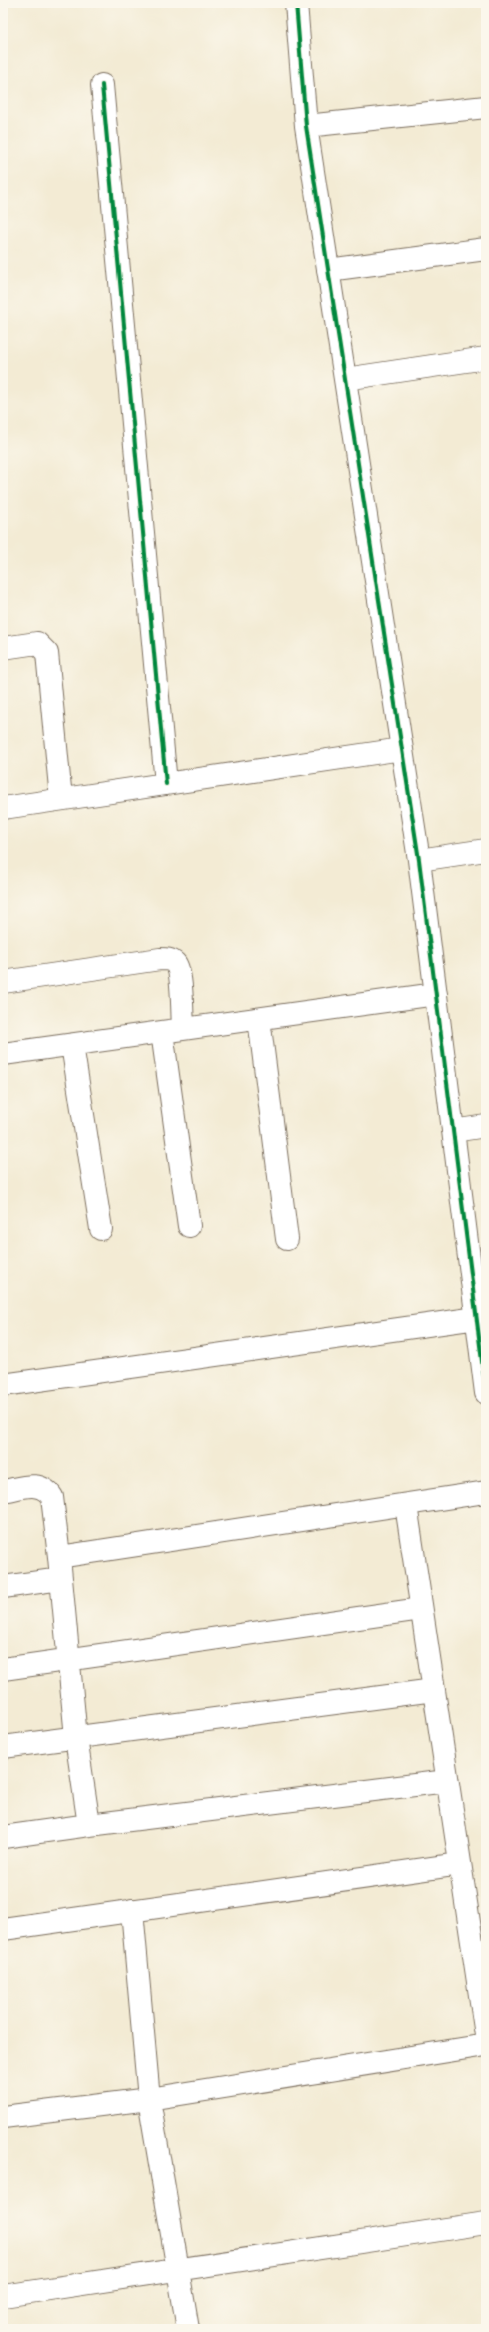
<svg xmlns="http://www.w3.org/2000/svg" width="489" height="2332" font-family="Sriracha,sans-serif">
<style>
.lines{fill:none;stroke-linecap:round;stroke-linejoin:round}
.minor-casing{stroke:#7b6e5e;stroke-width:24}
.minor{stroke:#fff;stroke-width:22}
.cycleway-casing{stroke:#fbf7ec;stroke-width:6}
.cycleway{stroke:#00873e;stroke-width:4}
</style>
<rect width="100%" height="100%" fill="#fbf7ec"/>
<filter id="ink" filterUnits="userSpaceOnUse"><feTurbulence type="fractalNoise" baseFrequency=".025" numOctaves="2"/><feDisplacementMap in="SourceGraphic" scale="8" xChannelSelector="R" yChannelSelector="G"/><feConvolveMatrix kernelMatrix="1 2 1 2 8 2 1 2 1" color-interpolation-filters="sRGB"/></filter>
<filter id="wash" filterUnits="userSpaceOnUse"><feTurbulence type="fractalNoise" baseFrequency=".012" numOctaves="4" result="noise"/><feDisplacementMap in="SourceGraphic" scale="16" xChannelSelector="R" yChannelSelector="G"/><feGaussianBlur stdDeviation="0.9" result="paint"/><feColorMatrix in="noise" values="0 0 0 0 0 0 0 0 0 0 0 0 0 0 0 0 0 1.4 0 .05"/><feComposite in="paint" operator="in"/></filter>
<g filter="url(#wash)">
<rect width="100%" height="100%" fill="#f3ebd4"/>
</g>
<g filter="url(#ink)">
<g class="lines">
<g class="minor-casing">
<path id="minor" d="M 296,3 L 306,126 L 419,860 L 486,1393
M 102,85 L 166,784
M 306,126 L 486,107
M 328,270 L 486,249
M 345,379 L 486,358
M 3,648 L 37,643 L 47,653 L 61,799
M 3,808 L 402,749
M 419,860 L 486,850
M 3,982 L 160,959 C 166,959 171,959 175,963 C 183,971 182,1017 183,1029
M 259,1019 L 287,1239
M 162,1032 L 189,1226
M 72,1045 L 101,1229
M 3,1054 L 436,994
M 453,1131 L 486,1126
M 3,1385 L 477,1318
M 3,1491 C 21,1488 40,1479 52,1497 L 59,1557 L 486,1492
M 406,1505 L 486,2035
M 59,1557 L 76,1738 L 89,1825
M 3,1587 L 61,1579
M 3,1669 L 421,1609
M 3,1747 L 434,1690
M 3,1837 L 89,1825 L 447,1781
M 132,1910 L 149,2099 L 188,2329
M 3,1929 L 460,1864
M 3,2117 L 149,2099 L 486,2045
M 3,2296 L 486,2223"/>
</g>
<use href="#minor" class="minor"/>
<g class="cycleway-casing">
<path id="cycleway" d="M 296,3 L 306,126 L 419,860 L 486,1393
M 102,85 L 166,784"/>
</g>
<use href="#cycleway" class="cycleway"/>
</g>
</g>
<rect width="489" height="2332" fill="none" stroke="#fbf7ec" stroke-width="16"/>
</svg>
